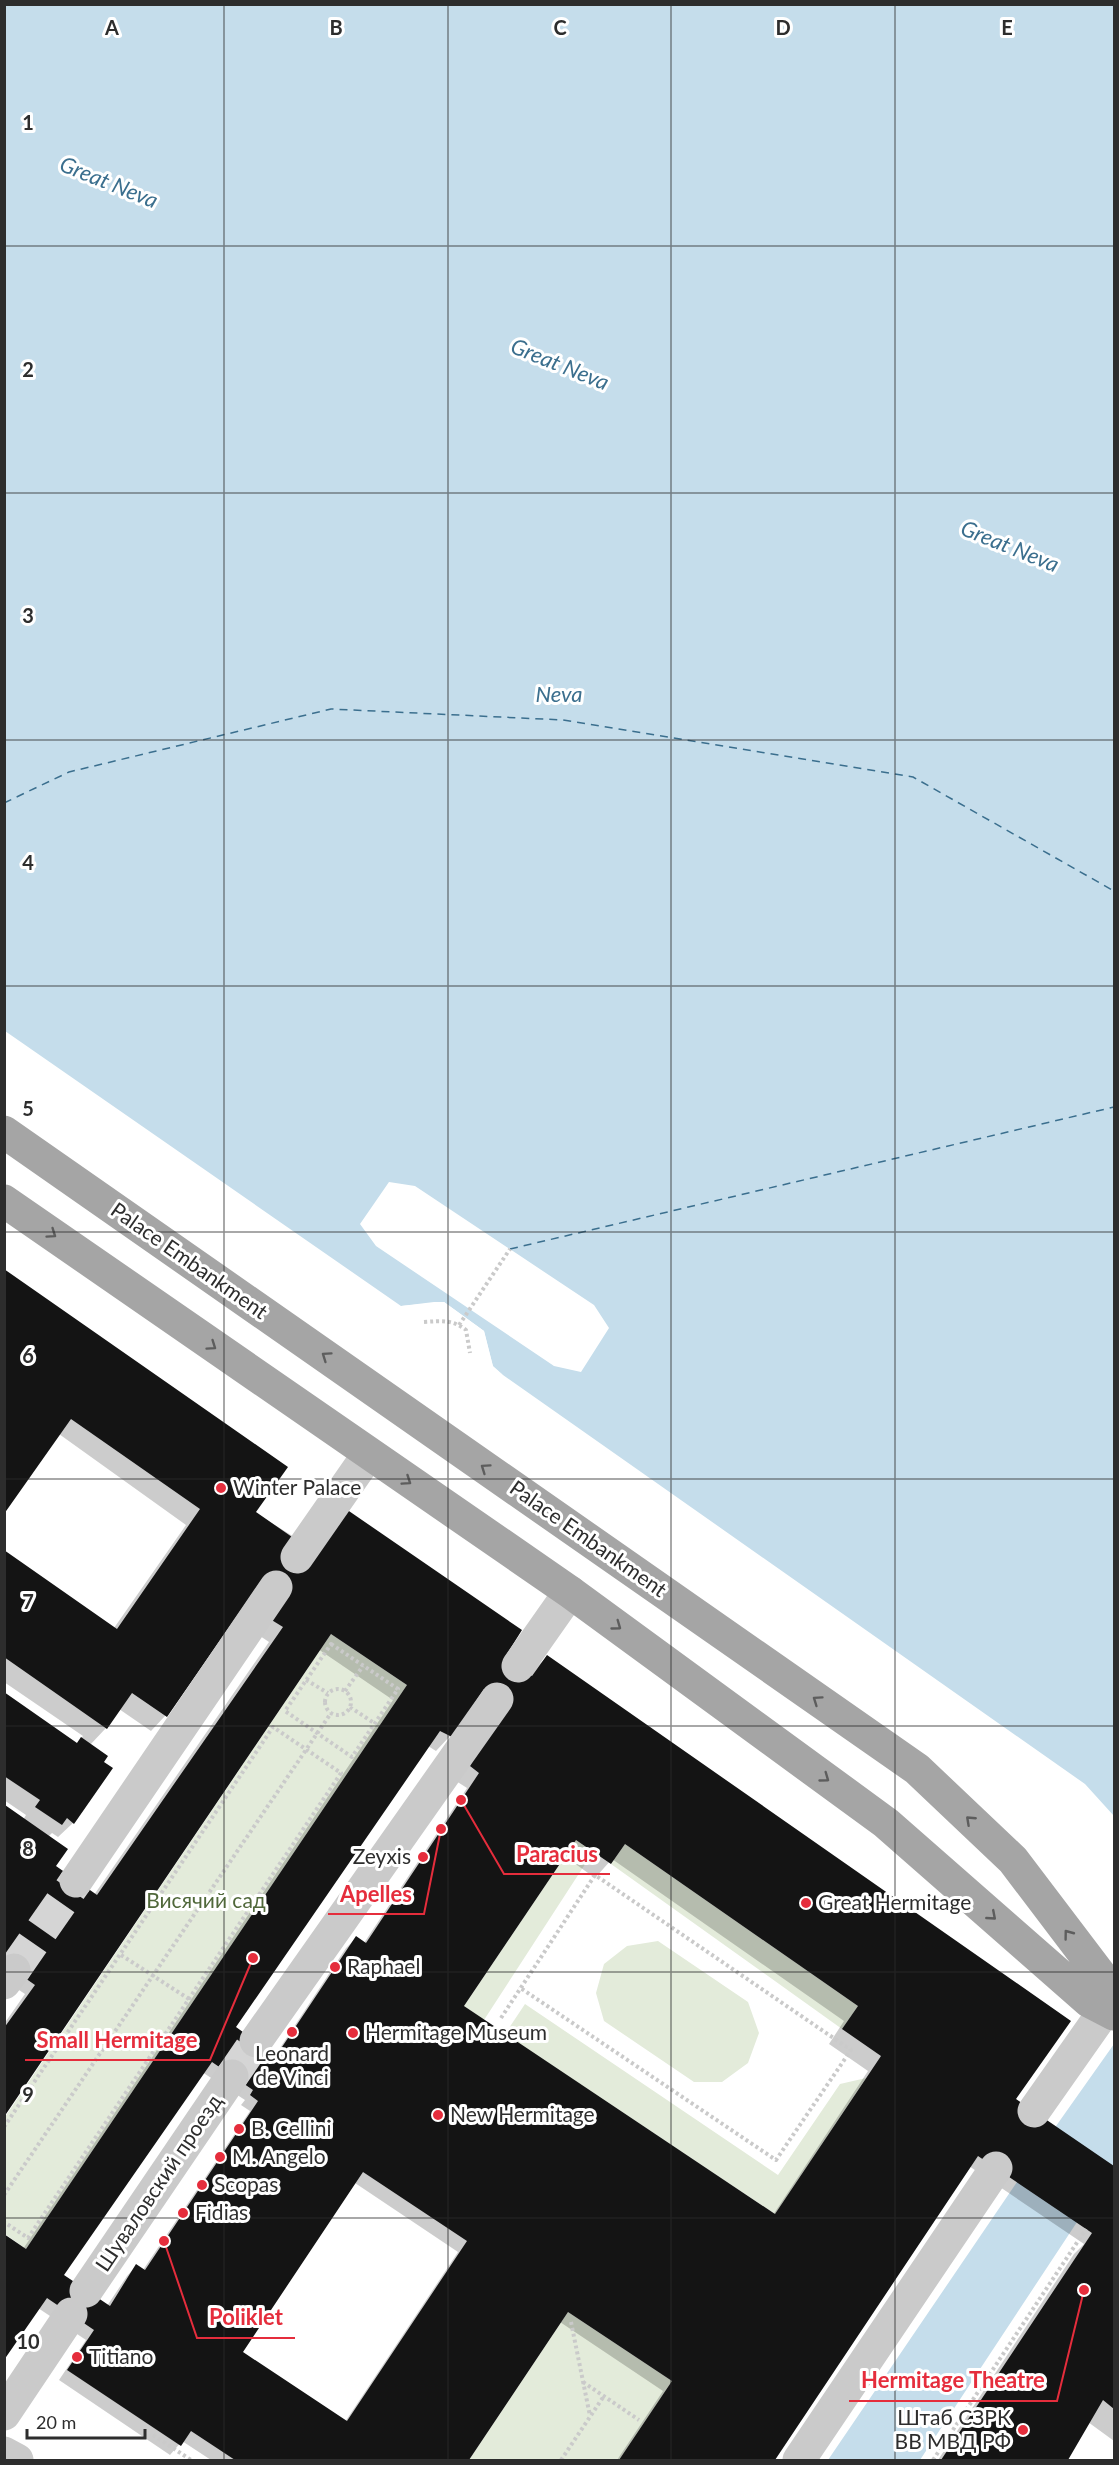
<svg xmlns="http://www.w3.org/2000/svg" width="1119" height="2465" font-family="Lato,sans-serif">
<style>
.green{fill:#e3ebda}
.water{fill:#c5ddeb}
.pier{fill:#fff}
.shadow{fill:#0003;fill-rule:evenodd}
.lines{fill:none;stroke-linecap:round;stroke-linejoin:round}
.ferry{stroke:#3b6f8e;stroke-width:1.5;stroke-dasharray:8 6;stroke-linecap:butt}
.building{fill:#141414;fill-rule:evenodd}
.minor-tunnel{stroke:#d5d5d5;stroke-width:33;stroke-dasharray:33 16;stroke-linecap:butt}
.path{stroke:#cacaca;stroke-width:4;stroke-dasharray:3 3;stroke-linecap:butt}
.minor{stroke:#cacaca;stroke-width:33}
.major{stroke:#a5a5a5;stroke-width:33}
.oneway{stroke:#5d5d5d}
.grid{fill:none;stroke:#2d2d2d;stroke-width:1.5;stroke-opacity:0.55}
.poi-dot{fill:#e52d3c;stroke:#fff;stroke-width:2}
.labels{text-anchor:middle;stroke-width:6;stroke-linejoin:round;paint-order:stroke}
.street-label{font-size:21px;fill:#2d2d2d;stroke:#fff}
.poi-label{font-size:21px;fill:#2d2d2d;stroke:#fff;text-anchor:start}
.park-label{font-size:21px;fill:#50683a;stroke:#fff}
.water-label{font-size:22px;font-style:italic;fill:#3b6f8e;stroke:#fff}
.grid-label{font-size:20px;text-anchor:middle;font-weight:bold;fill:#2d2d2d;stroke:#fff;stroke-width:6;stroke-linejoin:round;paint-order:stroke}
.leader{fill:none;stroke:#e52d3c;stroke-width:2}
.callout-dot{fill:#e52d3c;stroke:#fff;stroke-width:2}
.callout-label{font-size:22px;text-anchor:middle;font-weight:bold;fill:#e52d3c;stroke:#fff;stroke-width:6;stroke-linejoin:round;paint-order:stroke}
</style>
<rect width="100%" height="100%" fill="#fff"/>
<path class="green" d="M 331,1634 L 407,1685 L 26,2249 L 5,2234 L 5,2117 Z
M 576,1840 L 593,1852 L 484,2020 L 464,2006 Z
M 625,1844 L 858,2006 L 842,2029 L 611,1864 Z
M 658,1941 L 748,2002 L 759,2033 L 748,2063 L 722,2082 L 694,2082 L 604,2021 L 596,1993 L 604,1964 L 627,1946 Z
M 525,2004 L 778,2175 L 840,2084 L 866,2078 L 775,2214 L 505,2034 Z
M 568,2312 L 672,2381 L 619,2460 L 469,2460 Z"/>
<path class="water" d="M 5,5 L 1114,5 L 1114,1816 L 1085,1784 L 503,1375 L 493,1367 L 484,1331 L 444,1302 L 401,1306 L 5,1031 Z
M 1114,2044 L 1114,2166 L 920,2460 L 828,2460 L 1032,2160 Z"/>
<path class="pier" d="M 389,1182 L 415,1186 L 594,1305 L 609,1328 L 581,1372 L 554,1366 L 376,1246 L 360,1224 Z
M 434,1302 L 444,1302 L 484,1331 L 493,1366 L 503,1375 L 490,1367 L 481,1333 L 443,1305 L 413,1310 L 401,1306 Z"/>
<path class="shadow" d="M 4,1270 L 254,1512 L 498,1664 L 532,1671 L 547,1657 L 1015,2100 L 1114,2168 L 1114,2441 L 1088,2422 L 1066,2460 L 938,2460 L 1074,2254 L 1084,2244 L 969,2166 L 773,2460 L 617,2460 L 663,2391 L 560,2322 L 467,2460 L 211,2460 L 182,2441 L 170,2455 L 59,2380 L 86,2340 L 38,2308 L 23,2249 L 393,1700 L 318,1649 L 4,2114 L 4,2024 L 25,1994 L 4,1980 L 4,1807 L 23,1820 L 26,1815 L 4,1800 L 4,1694 L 76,1744 L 83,1736 L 4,1682 L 4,1552 L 114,1628 L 186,1525 L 59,1434 ZM 255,1588 L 257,1634 L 269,1642 L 94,1895 L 50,1872 L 48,1837 L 52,1833 L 58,1837 L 73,1823 L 90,1745 L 106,1728 L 119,1709 L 151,1731 L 165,1716 ZM 500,1717 L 456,1781 L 467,1788 L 364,1943 L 356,1938 L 346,1948 L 274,2057 L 230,2032 L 428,1746 L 436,1751 L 450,1736 ZM 563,1855 L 595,1878 L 612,1859 L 844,2021 L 829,2044 L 868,2071 L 773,2215 L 462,2007 ZM 202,2072 L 245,2100 L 241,2105 L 250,2111 L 143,2270 L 136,2266 L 127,2276 L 107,2306 L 57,2281 ZM 355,2183 L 458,2252 L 345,2422 L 241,2352 Z"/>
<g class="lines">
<path class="ferry" d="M 4,803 L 69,772 L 331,709 L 563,720 L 913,777 L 1114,891
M 510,1249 L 1114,1107"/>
</g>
<path class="building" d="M 4,1269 L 288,1467 L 256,1512 L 292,1537 L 346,1509 L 522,1630 L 505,1657 L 532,1676 L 547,1655 L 1071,2021 L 1016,2099 L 1114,2166 L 1114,2409 L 1103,2400 L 1068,2460 L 941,2460 L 1092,2233 L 978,2156 L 775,2460 L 619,2460 L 672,2381 L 568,2312 L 469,2460 L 235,2460 L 191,2431 L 181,2446 L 67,2370 L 94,2330 L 47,2298 L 4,2360 L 4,2234 L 26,2249 L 407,1685 L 331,1634 L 4,2117 L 4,2028 L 35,1985 L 5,1964 L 5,1805 L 68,1849 L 56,1866 L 97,1895 L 283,1627 L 270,1619 L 263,1578 L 167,1717 L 132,1693 L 107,1729 L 4,1657 L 4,1550 L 117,1629 L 200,1509 L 71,1419 L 4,1514 ZM 484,1689 L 497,1699 L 470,1766 L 479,1773 L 366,1943 L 356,1936 L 276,2056 L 236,2027 L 440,1731 L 452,1737 ZM 576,1840 L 611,1864 L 625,1844 L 858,2006 L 842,2029 L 881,2056 L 775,2214 L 464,2006 ZM 212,2062 L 253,2090 L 250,2095 L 258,2101 L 145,2270 L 136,2264 L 110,2306 L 64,2275 ZM 363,2172 L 467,2241 L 347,2421 L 243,2352 Z
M 4,1692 L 77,1743 L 81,1737 L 108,1756 L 104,1762 L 113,1768 L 74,1824 L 67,1818 L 62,1825 L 35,1807 L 40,1800 L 4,1776 Z"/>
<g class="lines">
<path class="minor-tunnel" d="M 14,1970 L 76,1881
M 232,2076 L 256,2041"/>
<path class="path" d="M 424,1322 C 441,1321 452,1319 466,1330 L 470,1353
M 459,1325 L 510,1249
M 331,1644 L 398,1689 L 352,1757 L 285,1711 Z
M 306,1680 L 328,1693
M325 1702a13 13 0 1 1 26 0a13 13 0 1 1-26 0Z
M 345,1691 L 363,1666
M 350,1707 L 374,1723
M 121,1955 L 189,1999
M 501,2018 L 595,1875 L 851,2050 L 776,2160 L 519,1987
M 4,2127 L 273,1727 L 341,1773 L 28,2238 L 4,2222
M 4,2195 L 331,1713
M 571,2322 L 590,2416
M 583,2382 L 639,2420
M 153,2435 L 191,2460
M 561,2460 L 604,2396
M 933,2460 L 1086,2229"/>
<path class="minor" d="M 297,1557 L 368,1455
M 518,1666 L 570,1592
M 76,1881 L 276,1587
M 4,1983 L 14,1970
M 256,2041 L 497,1699
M 1034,2111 L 1105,2010
M 86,2291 L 232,2076
M 4,2414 L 71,2314
M 4,2453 L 17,2460
M 799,2460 L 996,2168"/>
<path class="major" d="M 4,1132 L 917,1769 L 1013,1860 L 1104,1980 L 1114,2005
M 4,1201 L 570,1592 L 886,1823 L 1089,2001 L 1114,2014"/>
</g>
<defs><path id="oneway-chevron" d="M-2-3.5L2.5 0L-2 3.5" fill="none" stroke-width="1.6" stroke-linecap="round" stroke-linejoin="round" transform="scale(1.5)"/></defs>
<g class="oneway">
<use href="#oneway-chevron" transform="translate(52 1234) rotate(35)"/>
<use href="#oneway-chevron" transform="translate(212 1346) rotate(35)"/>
<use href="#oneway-chevron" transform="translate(326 1356) rotate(-145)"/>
<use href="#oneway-chevron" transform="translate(485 1468) rotate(-145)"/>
<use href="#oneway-chevron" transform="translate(407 1481) rotate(34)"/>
<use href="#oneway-chevron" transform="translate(617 1626) rotate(36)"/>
<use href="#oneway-chevron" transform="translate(817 1700) rotate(-145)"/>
<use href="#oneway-chevron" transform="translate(825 1778) rotate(36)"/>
<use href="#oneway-chevron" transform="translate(970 1820) rotate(-137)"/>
<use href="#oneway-chevron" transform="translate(992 1916) rotate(41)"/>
<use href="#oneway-chevron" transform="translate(1068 1934) rotate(-127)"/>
</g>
<path class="grid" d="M 224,4 L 224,2460M 448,4 L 448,2460M 671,4 L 671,2460M 895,4 L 895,2460M 4,246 L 1114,246M 4,493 L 1114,493M 4,740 L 1114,740M 4,986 L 1114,986M 4,1232 L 1114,1232M 4,1479 L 1114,1479M 4,1726 L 1114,1726M 4,1972 L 1114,1972M 4,2218 L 1114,2218"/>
<g class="poi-dot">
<circle cx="221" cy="1488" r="6"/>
<circle cx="423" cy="1857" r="6"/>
<circle cx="806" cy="1903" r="6"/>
<circle cx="335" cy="1967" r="6"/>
<circle cx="292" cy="2032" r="6"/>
<circle cx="353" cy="2033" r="6"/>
<circle cx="438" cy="2115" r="6"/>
<circle cx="239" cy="2129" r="6"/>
<circle cx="220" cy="2157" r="6"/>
<circle cx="202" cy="2185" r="6"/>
<circle cx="183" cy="2213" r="6"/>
<circle cx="77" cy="2357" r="6"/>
<circle cx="1023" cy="2430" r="6"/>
</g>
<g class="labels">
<g class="street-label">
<text transform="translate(189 1261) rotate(35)" y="7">Palace Embankment</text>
<text transform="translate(588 1539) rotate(35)" y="7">Palace Embankment</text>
<text transform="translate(159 2183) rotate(-56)" y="7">Шуваловский проезд</text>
</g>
<g class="poi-label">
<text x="233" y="1495">Winter Palace</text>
<text x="411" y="1864" text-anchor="end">Zeyxis</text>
<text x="818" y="1910">Great Hermitage</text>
<text x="347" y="1974">Raphael</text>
<text x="365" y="2040">Hermitage Museum</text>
<text x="292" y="2061" text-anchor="middle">Leonard<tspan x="292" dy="24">de Vinci</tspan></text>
<text x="450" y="2122">New Hermitage</text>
<text x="251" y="2136">B. Cellini</text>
<text x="232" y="2164">M. Angelo</text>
<text x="214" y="2192">Scopas</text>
<text x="195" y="2220">Fidias</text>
<text x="89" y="2364">Titiano</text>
<text x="1011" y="2425" text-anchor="end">Штаб СЗРК<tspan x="1011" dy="24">ВВ МВД РФ</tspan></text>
</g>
<g class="park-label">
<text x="206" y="1908">Висячий сад</text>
</g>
<g class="water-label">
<text transform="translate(109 182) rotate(22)" y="8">Great Neva</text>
<text transform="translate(560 364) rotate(22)" y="8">Great Neva</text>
<text transform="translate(1010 546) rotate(22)" y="8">Great Neva</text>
<text x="559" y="702">Neva</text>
</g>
</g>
<g class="grid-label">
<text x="112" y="35">A</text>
<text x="336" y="35">B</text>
<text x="560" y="35">C</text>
<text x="783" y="35">D</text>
<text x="1007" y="35">E</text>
<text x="28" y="130">1</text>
<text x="28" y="377">2</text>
<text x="28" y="623">3</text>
<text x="28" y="870">4</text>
<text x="28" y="1116">5</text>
<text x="28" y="1363">6</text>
<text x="28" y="1609">7</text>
<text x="28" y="1856">8</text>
<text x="28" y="2102">9</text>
<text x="28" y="2349">10</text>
</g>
<path class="leader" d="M461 1800L504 1874H610M441 1829L424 1914H328M253 1958L210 2060H25M164 2241L197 2338H295M1084 2290L1057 2401H849"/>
<g class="callout-dot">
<circle cx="461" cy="1800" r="6"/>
<circle cx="441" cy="1829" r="6"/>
<circle cx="253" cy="1958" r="6"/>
<circle cx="164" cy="2241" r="6"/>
<circle cx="1084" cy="2290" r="6"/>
</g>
<g class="callout-label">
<text x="557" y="1862">Paracius</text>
<text x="376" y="1902">Apelles</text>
<text x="117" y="2048">Small Hermitage</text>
<text x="246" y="2325">Poliklet</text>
<text x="953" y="2388">Hermitage Theatre</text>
</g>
<rect width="1119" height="2465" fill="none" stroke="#2d2d2d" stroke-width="12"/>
<path d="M27 2429v9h118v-9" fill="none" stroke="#2d2d2d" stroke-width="3"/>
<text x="36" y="2429" font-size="18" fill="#2d2d2d" stroke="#ffffff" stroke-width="4.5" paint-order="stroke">20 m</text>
</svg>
